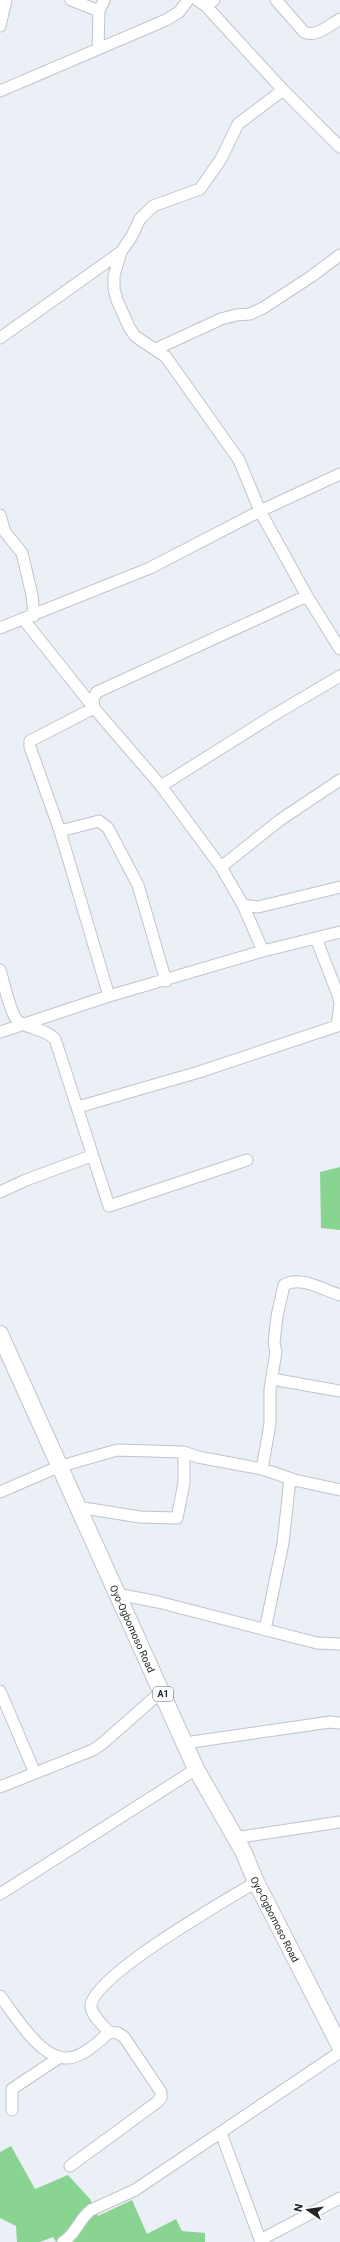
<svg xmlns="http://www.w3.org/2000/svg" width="340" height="2242" font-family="Roboto,sans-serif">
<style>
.green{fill:#8ad491}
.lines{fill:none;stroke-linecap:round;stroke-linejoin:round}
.minor-casing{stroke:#c0c4cb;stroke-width:13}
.highway-casing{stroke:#c0c4cb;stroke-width:18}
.minor{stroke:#fff;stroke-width:11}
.highway{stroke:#fff;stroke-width:16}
.labels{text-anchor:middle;stroke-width:3.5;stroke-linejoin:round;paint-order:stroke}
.shield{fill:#fafcff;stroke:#636567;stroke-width:1}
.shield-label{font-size:9px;font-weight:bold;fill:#222426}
.street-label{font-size:10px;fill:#222426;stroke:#fafcff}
</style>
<rect width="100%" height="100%" fill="#ebeff6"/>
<path class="green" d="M 340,1167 L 340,1230 L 321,1228 L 320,1172 Z
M 11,2146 L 35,2189 L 68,2175 L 90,2199 L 98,2216 L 132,2200 L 147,2234 L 176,2219 L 182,2231 L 205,2233 L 205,2242 L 56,2242 L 53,2237 L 40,2242 L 17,2242 L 16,2226 L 0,2218 L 0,2152 Z"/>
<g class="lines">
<g class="minor-casing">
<path id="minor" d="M 71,0 L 99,11
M 197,0 L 206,6 L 283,90 L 340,147
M 276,0 L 304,32 C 316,38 329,25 340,19
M 206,6 L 214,0
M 0,26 L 6,0
M 98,48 L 99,11 L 104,0
M 0,91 L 166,20 L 179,12 L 188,0
M 121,252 L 114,276 L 114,289 L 117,300 L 129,327 L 135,336 L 166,357 L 239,460 L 260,511 L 307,596 L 340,649
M 0,338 L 121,252 L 132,236 L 140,219 L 153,206 L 200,189 L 221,159 L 238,124 L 283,90
M 156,349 L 221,319 L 236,315 L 250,314 L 263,308 L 312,276 L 340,255
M 0,515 L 5,532 L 22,553 L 32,595 L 34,616
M 24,620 L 94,708 L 161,786 L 221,867 L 243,905 L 263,951
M 0,628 L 150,568 L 260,511 L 340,474
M 161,786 L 274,715 L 340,676
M 60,831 L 99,821 L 108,828 L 138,885 L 166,981
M 221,867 L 280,820 L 340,780
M 243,905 L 258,907 L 340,887
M 0,970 C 4,982 10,1015 19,1022 C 31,1030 44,1028 55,1039 L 109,1206 L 247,1160
M 109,996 L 60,831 L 30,747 L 30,741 L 94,708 L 93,699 L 97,692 L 307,596
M 0,1032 L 109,996 L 263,951 L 340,932
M 78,1107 L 199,1072 L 337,1026 L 340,1004 L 338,995 L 316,938
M 0,1192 L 26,1180 L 91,1156
M 272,1379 L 340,1391
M 262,1469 L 270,1424 L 270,1389 L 276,1352 L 274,1343 L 277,1316 L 284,1285 C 300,1275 323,1290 340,1295
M 0,1492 L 58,1467 L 117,1450 L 184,1452 L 198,1457 L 262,1469 L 298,1481
M 77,1507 L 140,1517 L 177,1518 L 184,1483 L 184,1452
M 117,1594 L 158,1602 L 317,1643 L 340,1644
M 265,1630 L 283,1543 L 290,1479 L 340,1490
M 0,1691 L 35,1773
M 185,1743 L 330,1722 L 340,1723
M 0,1787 L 93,1750 L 103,1743 L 162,1691
M 234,1838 L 340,1822
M 0,1894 L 196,1769
M 0,1996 C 15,2015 41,2060 68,2058 C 82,2057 100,2041 109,2032 C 103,2025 90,2014 91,2005 C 96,1974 226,1900 256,1882
M 12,2110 L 12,2089 L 60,2057
M 221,2133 L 261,2242
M 70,2166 L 156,2103 L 161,2098 L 161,2092 L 124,2037 L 118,2033 L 109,2032
M 260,2240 L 340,2198
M 63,2242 C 77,2233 78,2220 91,2210 L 135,2190 L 340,2052"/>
</g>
<g class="highway-casing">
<g id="highway">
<path id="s1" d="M 0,1334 L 196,1769 L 243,1851 L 256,1882 L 340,2046"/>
</g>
</g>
<use href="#minor" class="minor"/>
<use href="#highway" class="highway"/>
</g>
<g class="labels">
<rect class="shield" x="153" y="1687" width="20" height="14" rx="3"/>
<g class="shield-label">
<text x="163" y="1697">A1</text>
</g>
<g class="street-label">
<text dy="4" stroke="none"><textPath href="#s1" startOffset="323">Oyo-Ogbomoso Road</textPath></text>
<text dy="4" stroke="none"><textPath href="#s1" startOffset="647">Oyo-Ogbomoso Road</textPath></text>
</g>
</g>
<g transform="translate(308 2210) rotate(283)" stroke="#fafcff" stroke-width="3" paint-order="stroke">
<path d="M0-3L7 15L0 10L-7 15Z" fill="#222426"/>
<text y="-6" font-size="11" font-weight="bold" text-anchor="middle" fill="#222426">N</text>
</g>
</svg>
